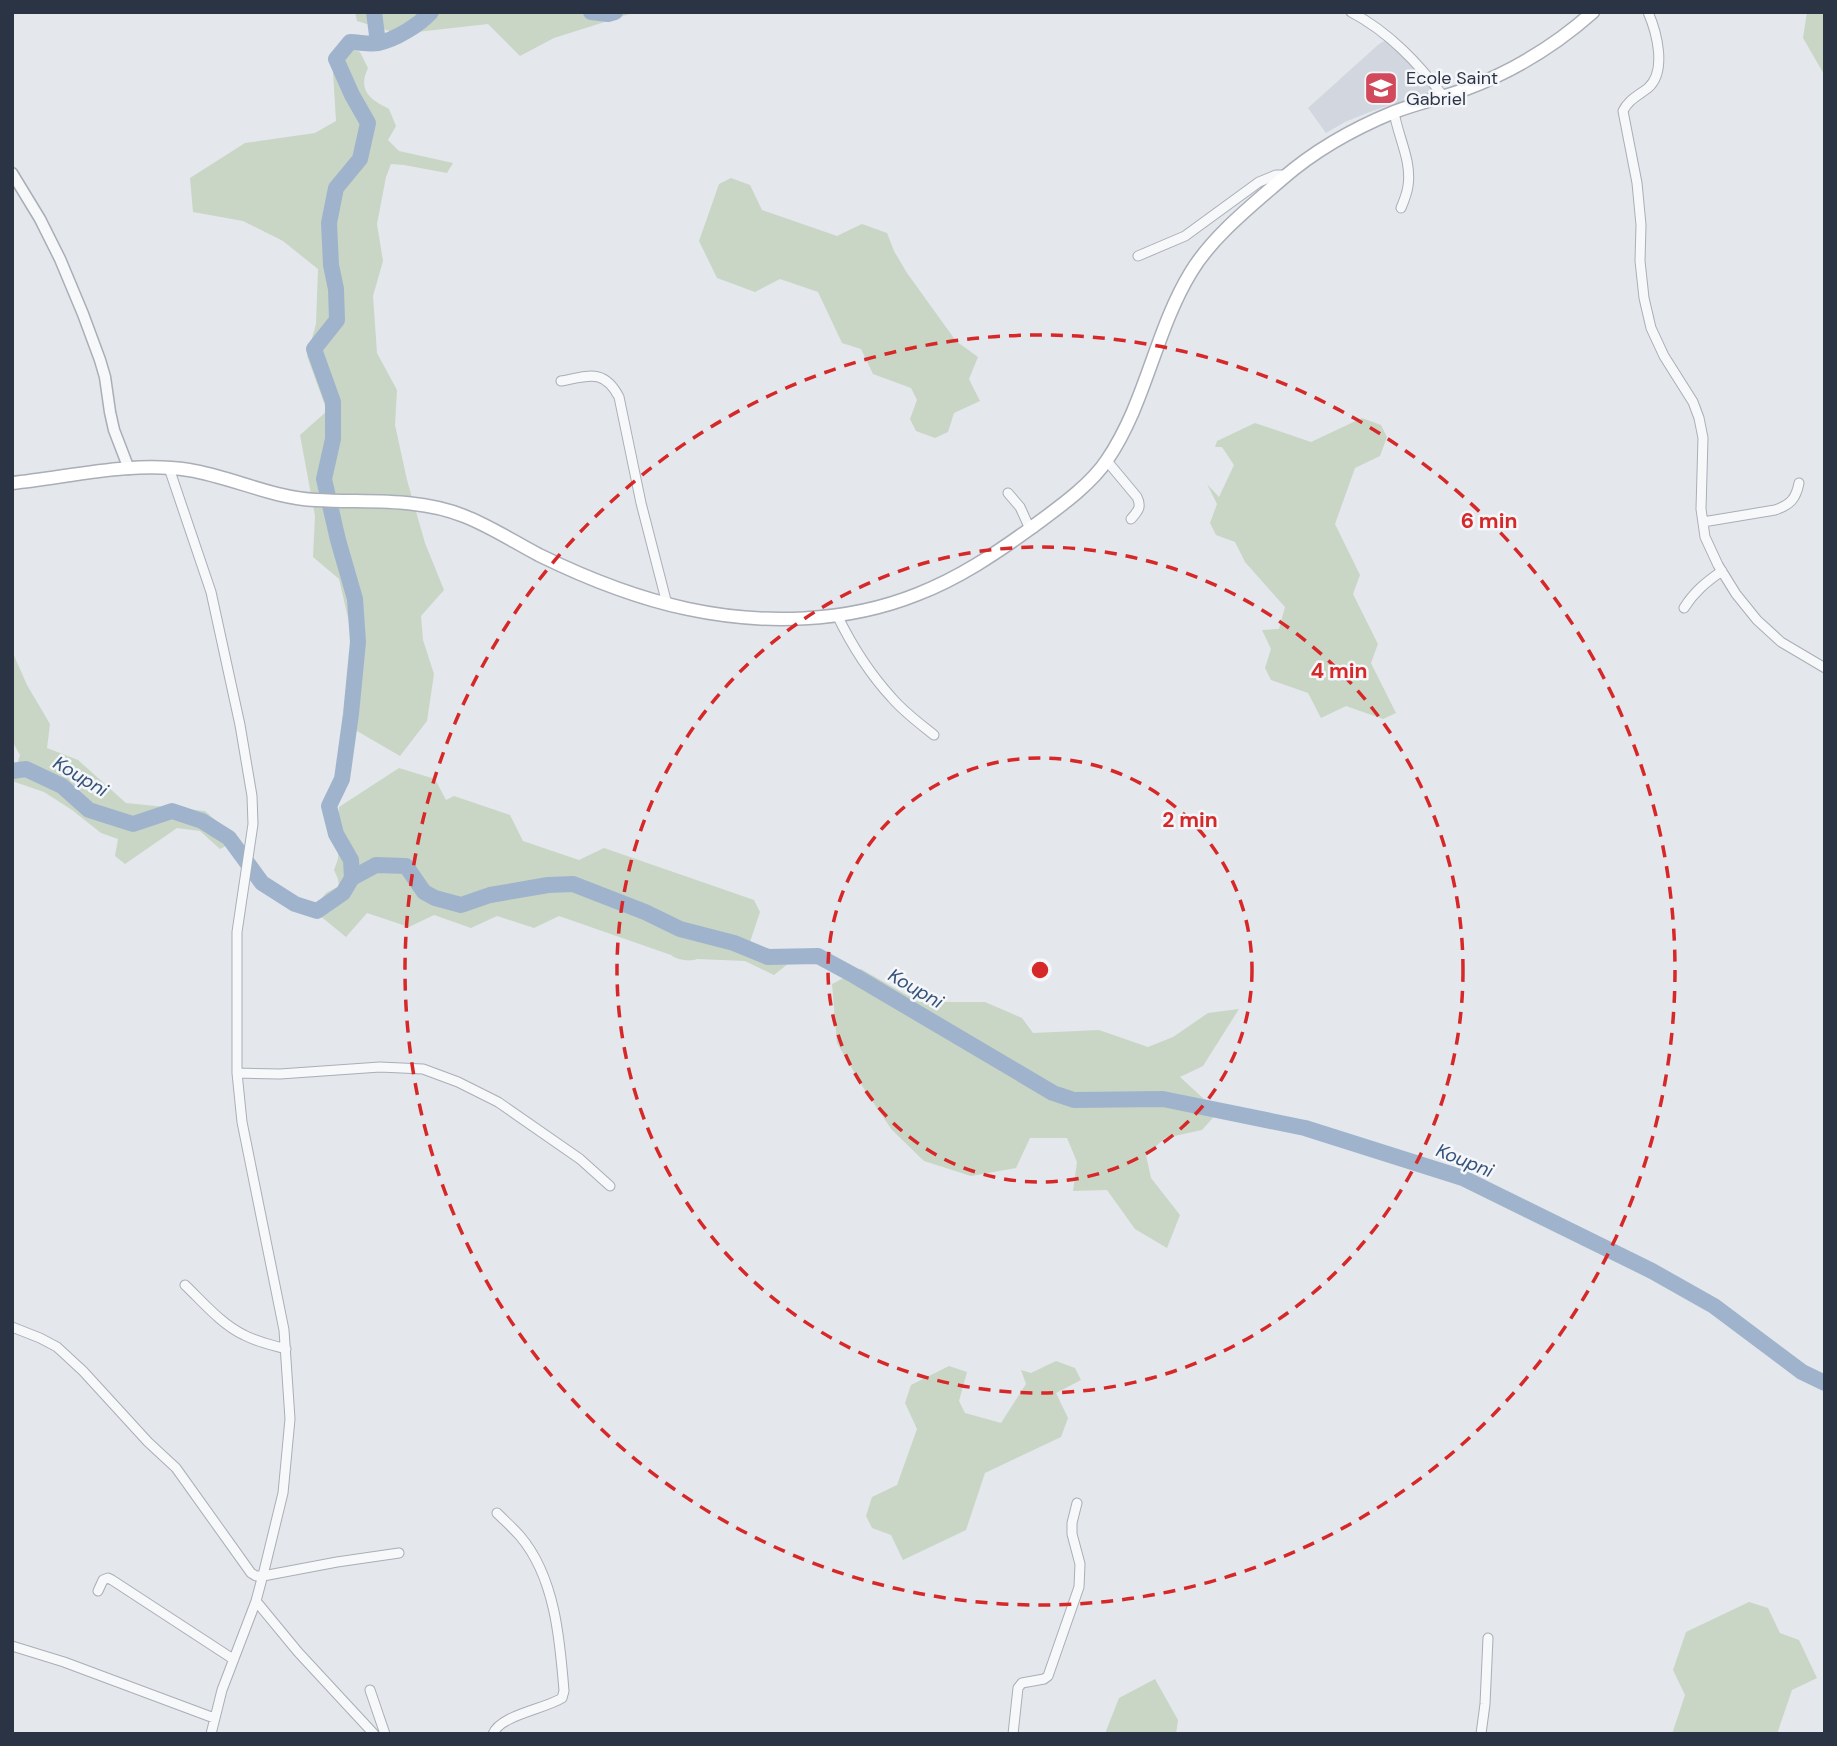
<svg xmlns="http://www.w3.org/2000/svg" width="1837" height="1746" font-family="'DM Sans',sans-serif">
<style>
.built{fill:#d2d6de}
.green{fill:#c9d6c5}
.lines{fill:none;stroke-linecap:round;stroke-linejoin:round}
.river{stroke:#9fb4cc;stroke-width:16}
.minor-casing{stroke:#a9aeb7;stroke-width:11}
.tertiary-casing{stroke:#a9aeb7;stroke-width:13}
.secondary-casing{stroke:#a9aeb7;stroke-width:15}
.minor{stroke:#f7f8fa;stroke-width:9}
.tertiary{stroke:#f7f8fa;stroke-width:10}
.secondary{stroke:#fff;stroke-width:12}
.ring{fill:none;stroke:#d62828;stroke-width:3.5;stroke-dasharray:12 9}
.labels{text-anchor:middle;stroke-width:5;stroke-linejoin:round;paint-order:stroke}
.poi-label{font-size:18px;fill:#2b3445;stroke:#f4f6f9;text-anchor:start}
.water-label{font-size:19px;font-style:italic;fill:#34527a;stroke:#f4f6f9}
.centre{fill:#d62828;stroke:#f4f6f9;stroke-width:3.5}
.ring-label{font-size:21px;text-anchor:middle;font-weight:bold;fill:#d62828;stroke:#f4f6f9;stroke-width:5;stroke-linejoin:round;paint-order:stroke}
</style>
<rect width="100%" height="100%" fill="#e4e7ec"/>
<path class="built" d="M 1386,40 L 1406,56 L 1430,84 L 1434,93 L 1415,100 L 1392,104 L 1367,113 L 1345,122 L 1326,133 L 1308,108 L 1379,44 Z"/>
<path class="green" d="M 355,12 L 636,12 L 554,38 L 520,56 L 488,24 L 399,34 L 357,21 Z
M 1807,12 L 1825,12 L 1825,76 L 1803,38 Z
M 343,47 L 360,52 L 368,68 C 357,91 371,100 389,109 L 396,126 L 388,140 L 399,151 L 453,163 L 447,173 L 404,165 L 391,164 L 386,177 L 377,224 L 383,261 L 373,296 L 377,353 L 397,390 L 395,425 L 407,480 L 425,543 L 444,590 L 421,616 L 423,640 L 434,674 L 427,721 L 400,756 L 357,731 L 349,676 L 354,644 L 339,579 L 313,557 L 315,516 L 300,435 L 327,411 L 307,356 L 316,324 L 318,269 L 283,241 L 243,221 L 193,212 L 190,178 L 245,143 L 315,133 L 336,121 L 333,72 Z
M 731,178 L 750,185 L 762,210 L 837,236 L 862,224 L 887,233 L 894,251 L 907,273 L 956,341 L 978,357 L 969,379 L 980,401 L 954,413 L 948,432 L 935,438 L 916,431 L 910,419 L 917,400 L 911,388 L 873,374 L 861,349 L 842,343 L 818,292 L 780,279 L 755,292 L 717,278 L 699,241 L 719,184 Z
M 1362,418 L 1381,425 L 1387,437 L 1380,456 L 1355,468 L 1335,524 L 1360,575 L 1353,594 L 1378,644 L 1371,663 L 1396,713 L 1383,719 L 1346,706 L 1321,718 L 1308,693 L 1271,680 L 1265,668 L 1271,649 L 1262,630 L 1279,629 L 1285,607 L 1245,562 L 1235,542 L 1216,535 L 1210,523 L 1217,504 L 1207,484 L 1219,497 L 1234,465 L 1222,447 L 1215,447 L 1217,441 L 1255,423 L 1311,442 Z
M 12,651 L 27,685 L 50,724 L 47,748 L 78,760 L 126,803 L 205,811 L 238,840 L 220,849 L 200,831 L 177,828 L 125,864 L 115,856 L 118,839 L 101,833 L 72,810 L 44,792 L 12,781 L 20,755 L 12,741 Z
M 399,768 L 435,779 L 446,800 L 454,796 L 510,815 L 523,841 L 579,860 L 604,848 L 754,900 L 760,912 L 750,942 L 794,959 L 774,975 L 745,961 L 697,959 C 690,962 677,960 671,955 L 559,916 L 534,928 L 497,916 L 471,928 L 434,915 L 409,927 L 367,913 L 346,937 L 313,910 L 326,893 L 339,886 L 338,879 L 334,870 L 338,859 L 339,807 Z
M 861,969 L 919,1002 L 985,1002 L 1022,1018 L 1033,1033 L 1099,1030 L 1148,1047 L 1173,1037 L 1208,1013 L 1239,1009 L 1203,1066 L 1180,1077 L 1218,1112 L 1202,1130 L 1165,1138 L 1146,1155 L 1151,1178 L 1180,1215 L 1167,1248 L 1135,1229 L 1107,1190 L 1073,1191 L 1077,1162 L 1067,1138 L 1030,1138 L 1016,1168 L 971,1176 L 924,1161 L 892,1130 L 864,1089 L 837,1043 L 832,984 Z
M 1056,1361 L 1075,1368 L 1081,1380 L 1056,1393 L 1068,1418 L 1061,1437 L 985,1473 L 966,1530 L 903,1560 L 891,1535 L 872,1528 L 866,1516 L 872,1497 L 897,1485 L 917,1429 L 905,1403 L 911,1385 L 949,1366 L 967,1372 L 959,1401 L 965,1413 L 1001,1423 L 1026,1384 L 1021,1370 L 1031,1373 Z
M 1749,1602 L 1768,1608 L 1780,1633 L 1799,1640 L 1817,1678 L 1792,1690 L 1777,1734 L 1672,1734 L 1685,1695 L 1673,1670 L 1686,1632 Z
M 1155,1679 L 1178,1720 L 1176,1734 L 1108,1734 L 1106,1731 L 1119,1698 Z"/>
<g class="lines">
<path class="river" d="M 374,12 L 378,43
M 591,12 L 608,14 L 615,12
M 12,771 L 26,769 L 62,786 L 89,810 L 133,824 L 172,811 L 202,821 L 229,838 L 262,883 L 295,904 L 317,911 L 343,893 L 352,878 L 376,865 L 406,866 L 424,892 L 435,898 L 461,905 L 490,895 L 548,885 L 573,884 L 645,912 L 680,929 L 734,943 L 768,957 L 818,956 L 855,976 L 1053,1093 L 1074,1100 L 1163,1099 L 1305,1128 L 1463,1178 L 1652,1271 L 1714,1306 L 1802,1372 L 1825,1383
M 352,878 L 351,860 L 336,834 L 329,806 L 342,779 L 351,714 L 358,642 L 355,599 L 338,540 L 324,479 L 333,439 L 333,402 L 314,349 L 337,320 L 336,289 L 331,265 L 329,223 L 336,188 L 360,159 L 368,123 L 352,95 L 336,59 L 350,42 C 359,42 370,45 378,43 C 395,40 419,25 431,12"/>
<g class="minor-casing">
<path id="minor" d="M 1351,12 C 1389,32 1418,63 1444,97
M 1648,12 C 1657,33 1667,71 1648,88 C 1639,95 1628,100 1623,111 L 1637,183 L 1641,225 L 1640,261 L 1644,298 L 1651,328 L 1664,356 L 1693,402 L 1699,418 L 1703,438 L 1701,509 L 1705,537 L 1718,565 L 1736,594 L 1757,620 L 1781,642 L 1825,668
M 1394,112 C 1398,137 1412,161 1408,186 C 1407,193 1404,201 1401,208
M 1138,256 L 1185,236 L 1259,182 L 1276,175 L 1287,175
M 561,381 C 588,376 604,368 619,397 L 641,503 L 667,604
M 1107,461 L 1137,497 C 1142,507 1138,511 1131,519
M 169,468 L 211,592 L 240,725 L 252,796 L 253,824 L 237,932 L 237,1073 L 242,1122 L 284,1330 L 290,1419 L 283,1493 L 264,1571 L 256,1601 L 222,1690 L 211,1734
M 1008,493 L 1020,507 L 1030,529
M 1703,522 L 1775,510 C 1790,505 1796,499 1799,483
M 1684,608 C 1694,592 1706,582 1722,571
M 837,615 C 851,644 870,674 892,698 C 904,712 919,723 934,735
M 237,1073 L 280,1074 L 380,1067 L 423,1069 L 458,1082 L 498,1102 L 580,1159 L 610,1186
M 185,1285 C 203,1302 221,1324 244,1335 C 257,1342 272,1345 286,1349
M 12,1327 L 40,1338 L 57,1347 L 83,1371 L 148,1442 L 176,1468 L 251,1573 L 256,1576 L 263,1576 L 337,1562 L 399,1553
M 98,1591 L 103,1580 L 108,1578 L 112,1580 L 233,1659
M 256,1601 L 298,1652 L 374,1734
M 12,1646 L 64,1662 L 214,1718
M 370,1690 L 385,1734
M 493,1734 C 500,1715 545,1709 562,1698 L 564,1691 C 560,1640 555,1577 520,1536 C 513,1528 505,1521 497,1513
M 1013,1734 L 1018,1688 L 1022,1683 L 1044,1679 L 1048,1676 L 1079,1587 L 1080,1564 L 1072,1534 L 1072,1523 L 1077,1503
M 1481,1734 L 1485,1704 L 1488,1638"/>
</g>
<g class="tertiary-casing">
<path id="tertiary" d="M 12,173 L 40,219 L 60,259 L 83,314 L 100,360 L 105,377 L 110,412 L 114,430 L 129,469"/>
</g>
<g class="secondary-casing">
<path id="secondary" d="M 12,483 C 70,477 131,461 189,470 C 232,477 272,498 316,500 C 366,503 417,497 464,516 C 490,526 514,542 539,555 C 586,578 636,598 688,609 C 763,625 846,623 918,594 C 959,578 995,554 1031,528 C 1055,510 1090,486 1107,460 C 1146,403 1155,331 1191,272 C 1212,237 1251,206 1282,179 C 1314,151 1355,128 1394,112 C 1417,103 1442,98 1466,89 C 1511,72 1556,45 1593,12"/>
</g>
<use href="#minor" class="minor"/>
<use href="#tertiary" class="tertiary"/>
<use href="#secondary" class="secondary"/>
</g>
<g class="ring">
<circle cx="1040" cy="970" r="212"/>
<circle cx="1040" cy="970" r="423"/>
<circle cx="1040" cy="970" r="635"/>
</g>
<defs>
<g id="school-square" transform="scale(1.75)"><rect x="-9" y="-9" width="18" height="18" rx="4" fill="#d1495b" stroke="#f4f6f9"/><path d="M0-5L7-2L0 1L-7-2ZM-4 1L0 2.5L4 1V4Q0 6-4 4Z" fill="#fff"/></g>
</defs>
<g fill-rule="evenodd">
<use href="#school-square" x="1381" y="88"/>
</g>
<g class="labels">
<g class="poi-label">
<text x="1406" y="84">Ecole Saint<tspan x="1406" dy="21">Gabriel</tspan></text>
</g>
<g class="water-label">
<text transform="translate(81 776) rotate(31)" y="7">Koupni</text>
<text transform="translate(916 988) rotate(30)" y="7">Koupni</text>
<text transform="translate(1465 1160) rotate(22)" y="7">Koupni</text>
</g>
</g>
<circle cx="1040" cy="970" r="10" class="centre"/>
<g class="ring-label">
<text x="1489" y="528">6 min</text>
<text x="1339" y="678">4 min</text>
<text x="1190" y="827">2 min</text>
</g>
<rect width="1837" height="1746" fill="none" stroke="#2b3445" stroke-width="28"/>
</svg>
